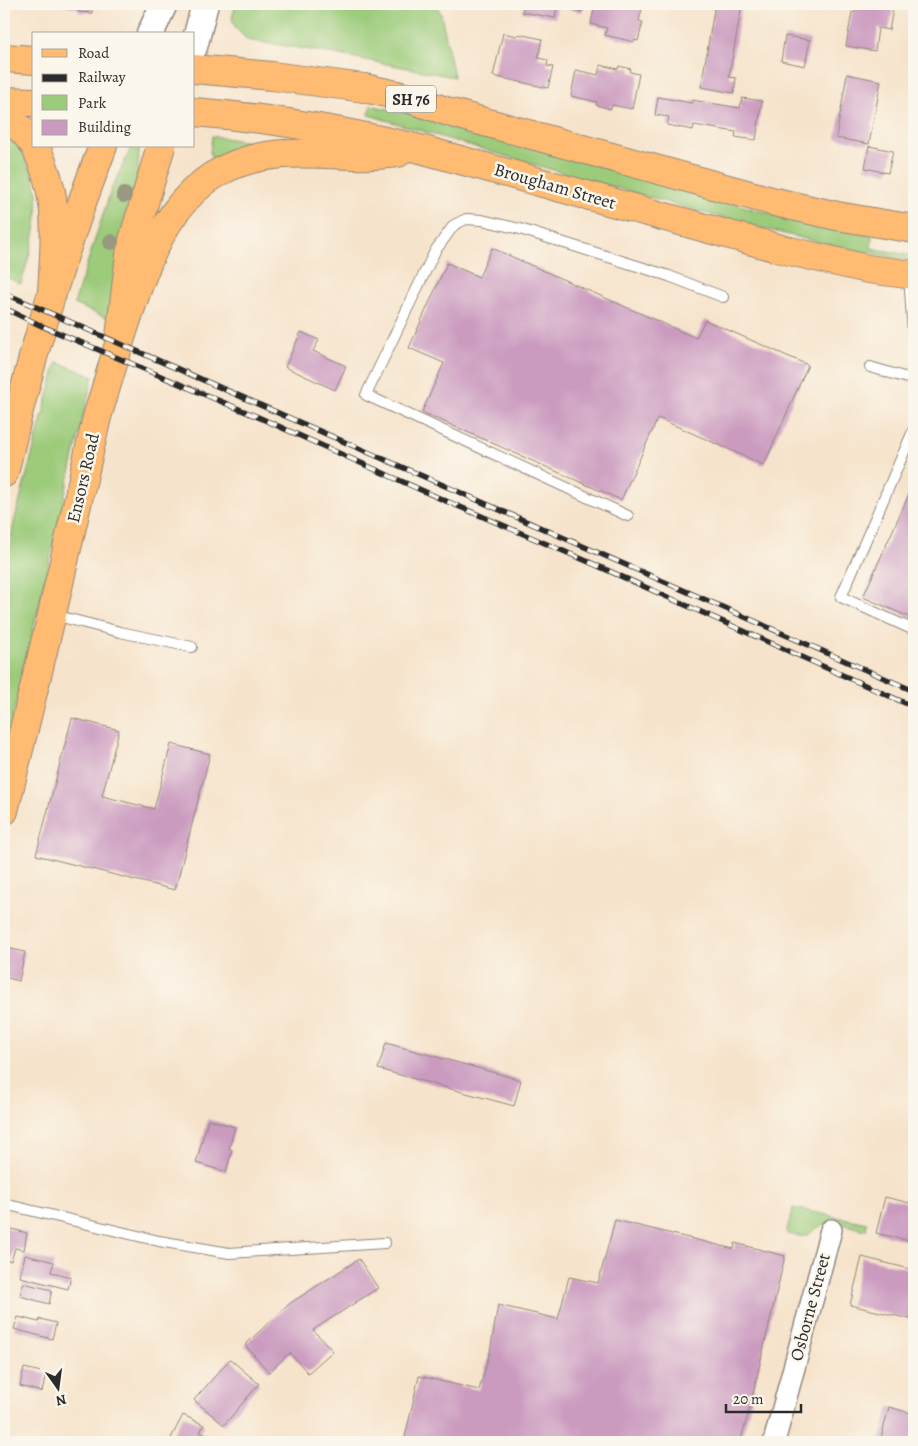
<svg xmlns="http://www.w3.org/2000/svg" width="918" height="1446" font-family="Alegreya,serif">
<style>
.green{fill:#9ccb7a;stroke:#647b52}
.building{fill:#ca9abf}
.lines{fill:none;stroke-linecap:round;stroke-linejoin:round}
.service-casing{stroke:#90877b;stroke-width:12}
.minor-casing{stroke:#90877b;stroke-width:24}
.tertiary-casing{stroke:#90877b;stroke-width:29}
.primary-casing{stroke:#90877b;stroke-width:30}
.trunk-casing{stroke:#90877b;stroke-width:30}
.service{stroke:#fff;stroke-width:10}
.minor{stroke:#fff;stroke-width:21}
.tertiary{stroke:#fff;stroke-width:26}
.primary{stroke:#febb71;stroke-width:28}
.trunk{stroke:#febb71;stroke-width:28}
.rail-casing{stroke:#2b2b2b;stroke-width:5.5}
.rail{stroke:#fbf7ec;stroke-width:4;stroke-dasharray:11;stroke-linecap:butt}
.tree{fill:#999880}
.labels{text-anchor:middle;stroke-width:5;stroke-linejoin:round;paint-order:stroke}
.shield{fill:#fbf7ec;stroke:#696865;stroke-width:1}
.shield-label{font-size:16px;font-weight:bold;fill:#2b2b2b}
.street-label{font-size:18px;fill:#2b2b2b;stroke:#fbf7ec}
</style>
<rect width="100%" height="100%" fill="#fbf7ec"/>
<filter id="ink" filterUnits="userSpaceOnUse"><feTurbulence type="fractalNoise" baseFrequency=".02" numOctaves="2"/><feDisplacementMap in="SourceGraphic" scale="10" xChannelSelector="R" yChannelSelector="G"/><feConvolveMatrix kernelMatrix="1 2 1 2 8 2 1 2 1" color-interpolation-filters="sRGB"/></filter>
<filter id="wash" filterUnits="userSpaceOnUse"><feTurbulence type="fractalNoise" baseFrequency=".0096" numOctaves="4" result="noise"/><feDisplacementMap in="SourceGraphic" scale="20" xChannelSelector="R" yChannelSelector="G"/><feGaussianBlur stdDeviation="1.12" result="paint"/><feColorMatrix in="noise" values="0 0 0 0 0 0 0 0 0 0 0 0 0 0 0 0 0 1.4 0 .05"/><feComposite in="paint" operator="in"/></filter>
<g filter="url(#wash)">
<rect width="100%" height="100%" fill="#f6e3cb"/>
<path class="green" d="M 236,4 L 436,4 L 441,14 L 454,77 L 324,52 L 247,40 L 235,27 L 232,18 Z
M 371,105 L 433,120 L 786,218 L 872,236 L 871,248 L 914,256 L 914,261 C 822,246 732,221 642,195 C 551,170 460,143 369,115 Z
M 212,136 L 250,142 L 212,161 L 210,152 Z
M 4,138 L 13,143 L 28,155 L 25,160 C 50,197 32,245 21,284 L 4,276 Z
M 132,146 L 139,146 C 139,203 120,263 107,318 L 74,304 L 111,190 Z
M 57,362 L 93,376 L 4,753 L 4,581 L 14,522 Z
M 793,1208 L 867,1223 L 866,1230 C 855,1228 837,1221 826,1224 C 806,1230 814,1242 786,1233 Z"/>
<g id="blocks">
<path class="building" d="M 67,4 L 92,4 L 92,13 L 78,12 L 79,8 L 66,7 Z
M 525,4 L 584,4 L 582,12 L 557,6 L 555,18 L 522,12 Z
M 595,4 L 643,4 L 639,21 L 643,22 L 638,41 L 635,40 L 634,42 L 605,35 L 607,28 L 591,24 Z
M 715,4 L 742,4 L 729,77 L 736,78 L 734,93 L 701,87 Z
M 857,4 L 894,4 L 889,30 L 878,28 L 875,51 L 846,46 L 852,12 L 855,13 Z
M 503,33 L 517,36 L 518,34 L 542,39 L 538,58 L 548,60 L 547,66 L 553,67 L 548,88 L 493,76 Z
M 785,36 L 810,40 L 805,66 L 781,61 Z
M 600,65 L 618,69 L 619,66 L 631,69 L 630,72 L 639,74 L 632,109 L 612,105 L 611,109 L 596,105 L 597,102 L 571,96 L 576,70 L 598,75 Z
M 847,74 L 881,81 L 869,144 L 836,138 Z
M 658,97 L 692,103 L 692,100 L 740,108 L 742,98 L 762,101 L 756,140 L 735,137 L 736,132 L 694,125 L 693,130 L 667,125 L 669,117 L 655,115 Z
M 869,146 L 893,151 L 888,173 L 865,168 Z
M 492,248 L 696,338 L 705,320 L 808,365 L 764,465 L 658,418 L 621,500 L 422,412 L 444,363 L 409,348 L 447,263 L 479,277 Z
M 301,332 L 319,340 L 313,351 L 346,366 L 335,390 L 285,367 Z
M 914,483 L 914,619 L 863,597 Z
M 72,718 L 119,730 L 102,796 L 154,809 L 171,744 L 210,754 L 175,890 L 36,855 Z
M 7,948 L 25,952 L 19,981 L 4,977 L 4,961 Z
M 386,1043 L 521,1080 L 514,1106 L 378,1069 Z
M 208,1119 L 235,1127 L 229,1149 L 232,1150 L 226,1172 L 196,1163 Z
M 885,1197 L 914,1204 L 914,1242 L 876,1233 Z
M 615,1220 L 734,1249 L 735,1243 L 785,1256 L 748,1415 L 740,1442 L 404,1442 L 419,1376 L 479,1390 L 490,1352 L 498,1305 L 558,1319 L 569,1277 L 598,1283 Z
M 4,1227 L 27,1233 L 24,1250 L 15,1248 L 11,1261 L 4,1259 Z
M 25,1255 L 54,1262 L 51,1272 L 71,1277 L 68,1289 L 20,1277 Z
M 862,1257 L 914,1270 L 914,1320 L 850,1305 Z
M 359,1259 L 378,1288 L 313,1330 L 333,1351 L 308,1373 L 290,1353 L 269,1372 L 245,1345 L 289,1304 Z
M 23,1283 L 52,1290 L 49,1304 L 20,1296 Z
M 18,1317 L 39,1322 L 40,1319 L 56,1323 L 52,1339 L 14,1329 Z
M 230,1359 L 259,1384 L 224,1425 L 194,1400 Z
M 24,1368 L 46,1373 L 42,1392 L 20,1386 Z
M 889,1407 L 914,1414 L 914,1442 L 880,1442 Z
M 183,1415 L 204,1425 L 200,1432 L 220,1442 L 169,1442 Z"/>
</g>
</g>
<g filter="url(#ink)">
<use href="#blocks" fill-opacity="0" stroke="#90877b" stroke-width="1"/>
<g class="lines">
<g class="service-casing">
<path id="service" d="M 909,276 L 914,347
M 870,367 L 914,380
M 914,429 L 841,597 L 914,630
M 628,516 L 366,395 L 435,251 L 454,225 L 466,219 L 482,220 L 520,229 L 669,276 L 723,297
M 54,615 L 120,632 L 192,647
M 4,1204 L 159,1241 L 229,1253 L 385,1243"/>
</g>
<g class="minor-casing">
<path id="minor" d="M 774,1442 L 831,1230"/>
</g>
<g class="tertiary-casing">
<path id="tertiary" d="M 150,34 L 164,4
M 194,47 L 205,4"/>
</g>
<g class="primary-casing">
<path id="primary" d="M 4,473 C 29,362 62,252 103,146
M 4,811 L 52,614 L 97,417 L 119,344 L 131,247 L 161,146"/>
</g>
<g class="trunk-casing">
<path id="trunk" d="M 4,58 L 34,60
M 194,69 L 272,76 L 364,88 L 401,96 L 452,113 L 775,202 L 837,216 L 914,229
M 4,101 L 34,102
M 194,112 C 271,118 349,132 424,150 L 781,249 L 868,269 L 914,275
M 4,115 L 23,131 L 34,144
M 35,146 C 61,198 55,236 52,292
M 119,344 C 148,255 173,161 284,154 C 323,151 359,159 398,153"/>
</g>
<use href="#service" class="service"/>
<use href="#minor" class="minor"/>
<use href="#tertiary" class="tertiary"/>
<use href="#primary" class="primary"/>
<use href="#trunk" class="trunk"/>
<g class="rail-casing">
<path id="rail" d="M 4,293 L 914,691
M 4,308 L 42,326 L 258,417 L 439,498 L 589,562 L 914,707"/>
</g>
<use href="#rail" class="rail"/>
</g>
<g class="tree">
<circle cx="124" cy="195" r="8"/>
<circle cx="111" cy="242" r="8"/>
</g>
</g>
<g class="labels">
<rect class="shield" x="386" y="85.5" width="50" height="27" rx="4"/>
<g class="shield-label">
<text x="411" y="105">SH 76</text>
</g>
<g class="street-label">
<text transform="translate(555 186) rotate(16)" y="6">Brougham Street</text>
<text transform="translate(83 478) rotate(-77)" y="6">Ensors Road</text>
<text transform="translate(810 1307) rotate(-75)" y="6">Osborne Street</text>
</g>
</g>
<rect width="918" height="1446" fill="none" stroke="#fbf7ec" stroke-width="20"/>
<rect x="32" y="32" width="162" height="115" fill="#fbf7ec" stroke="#a8a59f"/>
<rect x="42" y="49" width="25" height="8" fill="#febb71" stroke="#a8a59f"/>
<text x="78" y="58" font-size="15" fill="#2b2b2b">Road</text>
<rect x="42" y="74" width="25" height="8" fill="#2b2b2b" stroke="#a8a59f"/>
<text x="78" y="82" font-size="15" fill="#2b2b2b">Railway</text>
<rect x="42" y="95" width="25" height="15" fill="#9ccb7a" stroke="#a8a59f"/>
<text x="78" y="108" font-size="15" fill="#2b2b2b">Park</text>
<rect x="42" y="120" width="25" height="15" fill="#ca9abf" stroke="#a8a59f"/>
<text x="78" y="132" font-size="15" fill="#2b2b2b">Building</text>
<g transform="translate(58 1388) rotate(166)" stroke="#fbf7ec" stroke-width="4" paint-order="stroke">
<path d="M0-4L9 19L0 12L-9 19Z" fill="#2b2b2b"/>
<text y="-8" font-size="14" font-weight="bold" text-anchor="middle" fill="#2b2b2b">N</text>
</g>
<path d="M726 1404v8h75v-8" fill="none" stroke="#2b2b2b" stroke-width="2.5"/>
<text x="733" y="1404" font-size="15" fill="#2b2b2b" stroke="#fbf7ec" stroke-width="4" paint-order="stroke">20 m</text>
</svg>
